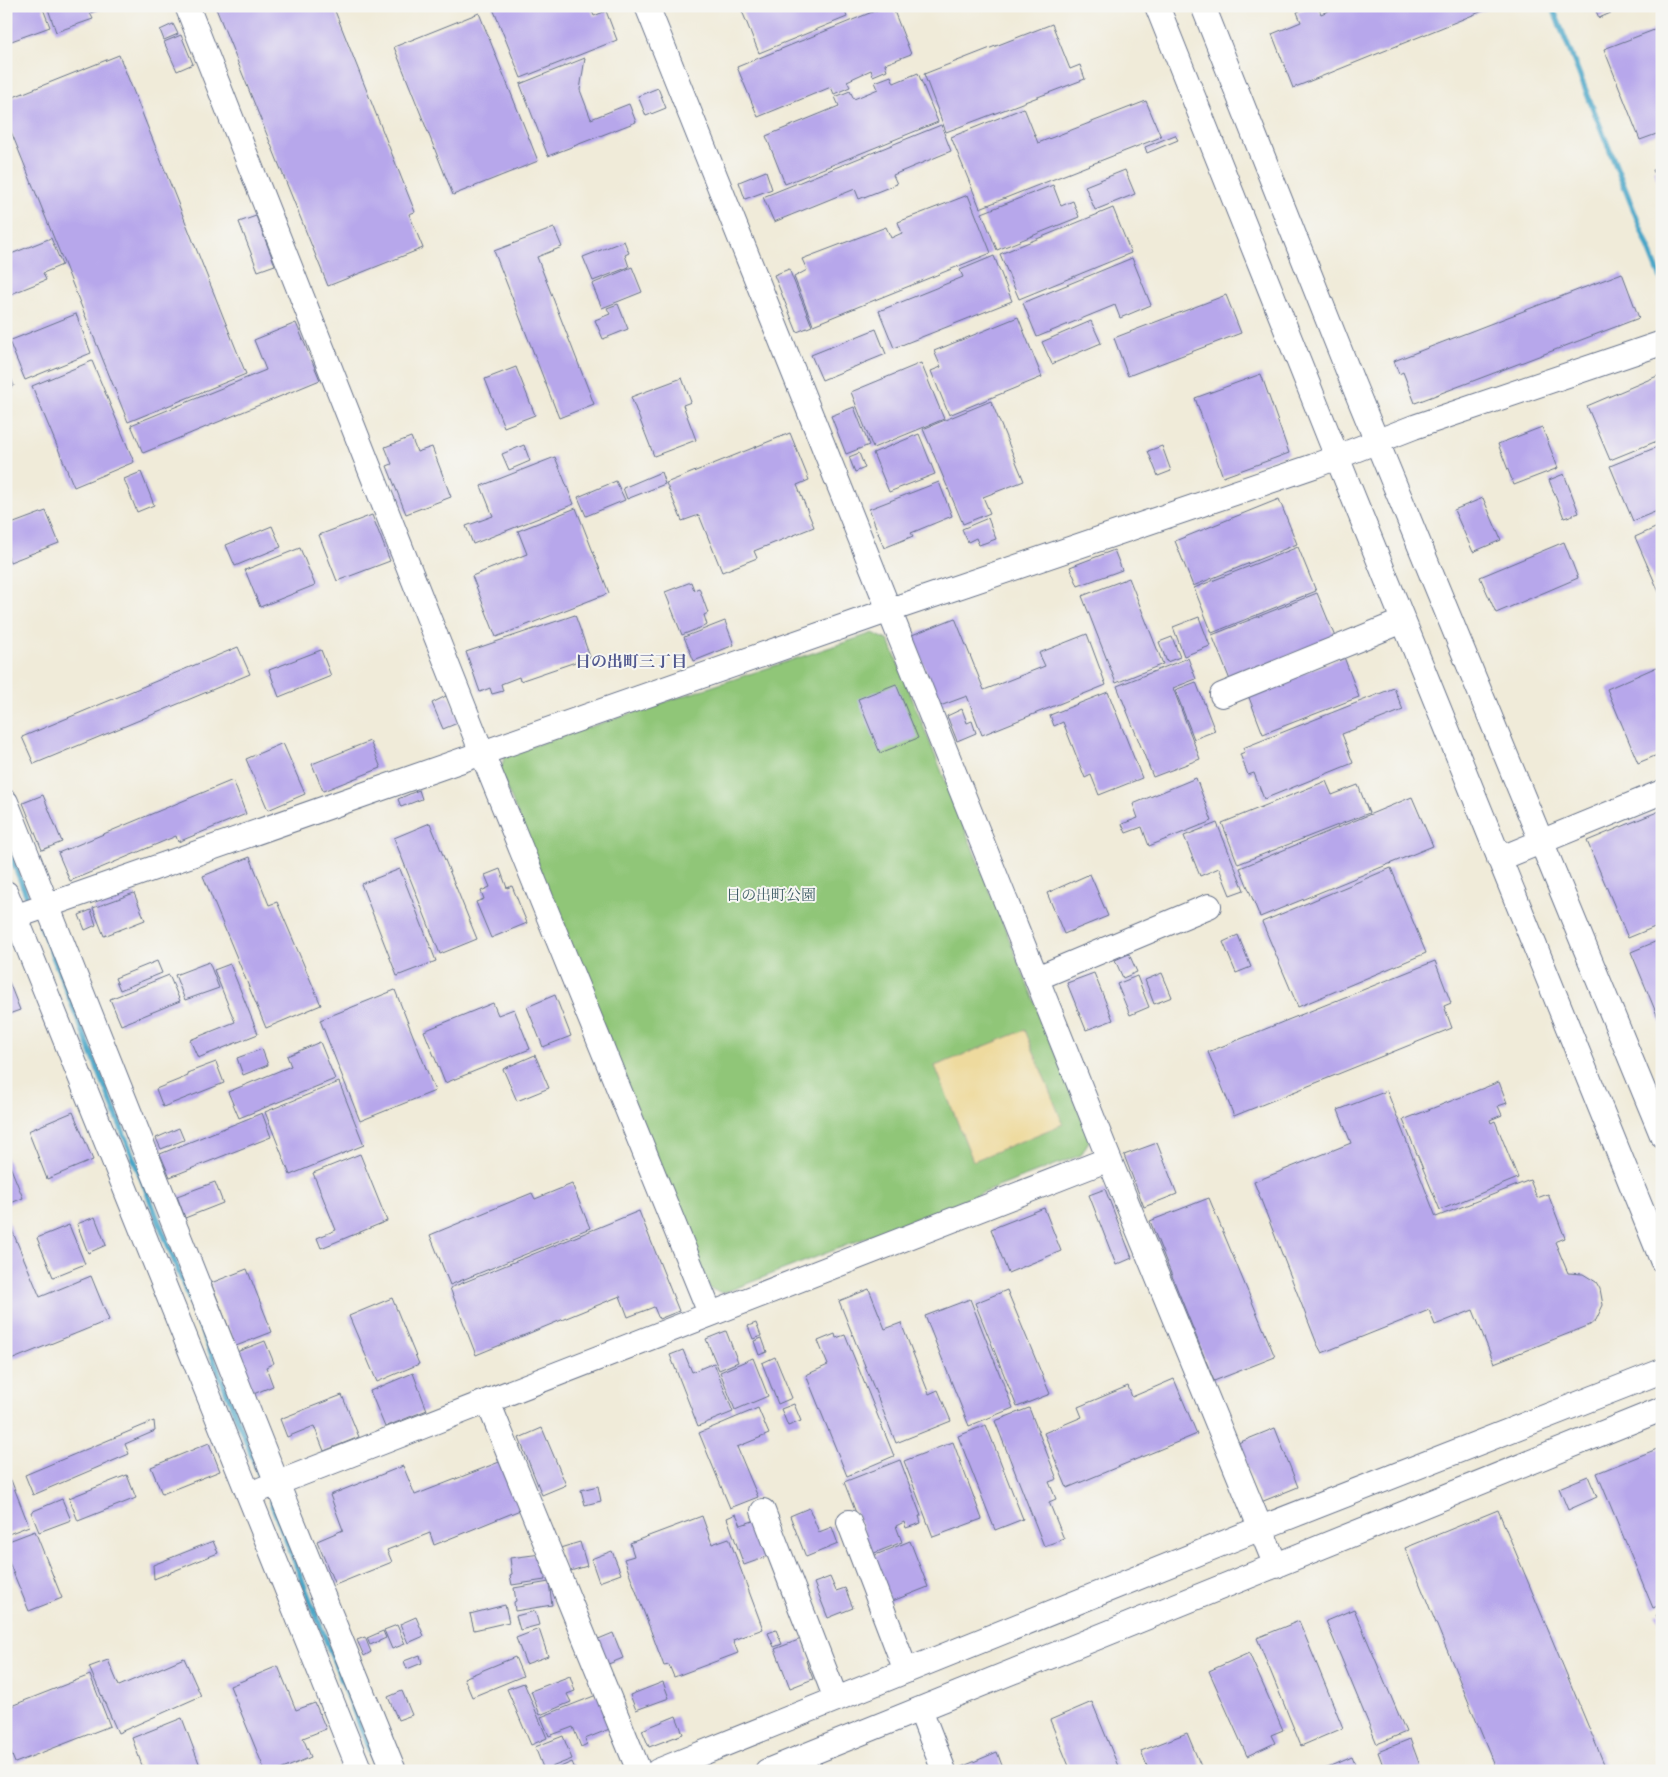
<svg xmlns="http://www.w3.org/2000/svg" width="1668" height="1777" font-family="'Gentium Book Plus','Noto Serif JP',serif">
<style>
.green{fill:#90c678;stroke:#567a6b}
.sand{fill:#eeda9e;stroke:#84847e}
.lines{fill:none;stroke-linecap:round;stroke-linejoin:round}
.stream{stroke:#48a6c7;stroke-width:5.5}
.building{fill:#b7a7eb}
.minor-casing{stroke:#667189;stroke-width:26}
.minor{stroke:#fff;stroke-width:24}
.labels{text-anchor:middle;stroke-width:4;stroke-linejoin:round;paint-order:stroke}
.park-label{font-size:15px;fill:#3e5c66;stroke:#f6f6f2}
.neighbourhood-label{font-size:16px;font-weight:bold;fill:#52598f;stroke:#f6f6f2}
</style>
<rect width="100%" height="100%" fill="#f6f6f2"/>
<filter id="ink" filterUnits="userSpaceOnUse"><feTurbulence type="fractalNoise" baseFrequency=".02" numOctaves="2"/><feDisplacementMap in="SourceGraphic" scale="10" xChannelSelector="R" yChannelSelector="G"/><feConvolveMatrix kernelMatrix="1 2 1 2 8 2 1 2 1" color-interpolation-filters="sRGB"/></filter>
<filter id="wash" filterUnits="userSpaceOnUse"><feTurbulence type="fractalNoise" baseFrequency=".0096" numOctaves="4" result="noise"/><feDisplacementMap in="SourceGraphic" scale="20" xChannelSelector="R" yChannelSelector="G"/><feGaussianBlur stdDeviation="1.12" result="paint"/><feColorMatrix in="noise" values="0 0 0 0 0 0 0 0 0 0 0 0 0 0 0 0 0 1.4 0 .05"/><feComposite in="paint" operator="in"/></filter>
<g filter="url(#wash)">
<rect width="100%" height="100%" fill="#f0ebd9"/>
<path class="green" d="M 873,633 L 889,641 L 1090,1139 L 1081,1155 L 723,1293 L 710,1289 L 500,771 L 505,755 Z"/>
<path class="sand" d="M 1025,1030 L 1063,1124 L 973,1161 L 935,1066 Z"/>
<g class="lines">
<path class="stream" d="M 1552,6 L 1662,281
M 6,844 L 28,899
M 41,926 L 260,1476
M 271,1502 L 378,1771"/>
</g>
<g id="blocks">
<path class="building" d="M 12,6 L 16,6 L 17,8 L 22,6 L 42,6 L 50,27 L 6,43 L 6,8 Z
M 47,6 L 108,6 L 108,7 L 90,13 L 93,19 L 56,32 Z
M 215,6 L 333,6 L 415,212 L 409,214 L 423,248 L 328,286 Z
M 492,6 L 590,6 L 594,16 L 606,11 L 617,40 L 521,78 Z
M 740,6 L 843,6 L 847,17 L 759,53 Z
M 887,6 L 892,6 L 911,54 L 885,64 L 887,70 L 873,76 L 871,70 L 847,81 L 850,87 L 834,94 L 831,87 L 758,117 L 737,67 Z
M 1312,6 L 1318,6 L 1321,14 L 1340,6 L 1495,6 L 1293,88 L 1272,34 L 1301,22 L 1297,12 Z
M 1594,6 L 1627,6 L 1599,18 Z
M 479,13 L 538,161 L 453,195 L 394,47 Z
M 173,24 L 178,34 L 164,40 L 160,30 Z
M 1052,24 L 1070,69 L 1080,65 L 1085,79 L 946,132 L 924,74 Z
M 1662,27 L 1662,132 L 1640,140 L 1604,49 Z
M 181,35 L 193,64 L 177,71 L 164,42 Z
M 119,55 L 246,374 L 128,422 L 6,119 L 6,100 Z
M 585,58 L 580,90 L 591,119 L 629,104 L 636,122 L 548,156 L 520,84 Z
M 918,73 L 938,122 L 785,184 L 766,136 L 839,106 L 835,97 L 850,91 L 854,99 L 878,89 L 875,82 L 891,76 L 894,83 Z
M 658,88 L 666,108 L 646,116 L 638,96 Z
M 1146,101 L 1161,137 L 980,208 L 951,137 L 1024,108 L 1038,143 Z
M 941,125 L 951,151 L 893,175 L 897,184 L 859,199 L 855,189 L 774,222 L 763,197 Z
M 1175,135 L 1178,140 L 1147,153 L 1145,147 Z
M 1662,167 L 1662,192 L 1653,170 Z
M 1125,170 L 1135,194 L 1095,210 L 1085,186 Z
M 766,171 L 772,189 L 745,199 L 739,182 Z
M 1053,185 L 1061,206 L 1073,201 L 1079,217 L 997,250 L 982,213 Z
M 968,195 L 991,253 L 813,325 L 794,277 L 807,270 L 802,259 L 886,227 L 891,238 L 902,233 L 898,222 Z
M 1113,208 L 1131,253 L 1019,299 L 1000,254 Z
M 256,216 L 275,265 L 258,271 L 239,222 Z
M 554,228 L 562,247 L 537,257 L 594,404 L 559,418 L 494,251 Z
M 51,238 L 62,265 L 43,273 L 46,280 L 6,296 L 6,256 Z
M 624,241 L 629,253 L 625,255 L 629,267 L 593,281 L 583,257 Z
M 994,256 L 1012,301 L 894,348 L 879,311 L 963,277 L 960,270 Z
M 1132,258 L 1151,305 L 1120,318 L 1115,305 L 1037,337 L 1023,303 Z
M 632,267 L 642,292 L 602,308 L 592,284 Z
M 789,269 L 812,326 L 797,332 L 774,275 Z
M 1622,273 L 1639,318 L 1415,403 L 1403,372 L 1399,374 L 1394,361 Z
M 1226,295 L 1241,333 L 1128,376 L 1114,338 Z
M 618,304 L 628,329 L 603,339 L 595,320 L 610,314 L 607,308 Z
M 76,314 L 91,353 L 25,380 L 9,341 Z
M 1018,317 L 1042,377 L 949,415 L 931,371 L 941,367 L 934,351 Z
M 1091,321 L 1101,343 L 1052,364 L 1042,342 Z
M 296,323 L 320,380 L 143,453 L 131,425 L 266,370 L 254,340 Z
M 876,329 L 886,354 L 822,380 L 811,355 Z
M 92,361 L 134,462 L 74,487 L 32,386 Z
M 921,363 L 944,419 L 873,448 L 851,392 Z
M 6,365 L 14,386 L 6,389 Z
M 516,367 L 535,415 L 504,427 L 485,379 Z
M 1261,374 L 1289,453 L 1223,477 L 1195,398 Z
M 1662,374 L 1662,439 L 1610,460 L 1587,406 Z
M 682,378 L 691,402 L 683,405 L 696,440 L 654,456 L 631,397 Z
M 991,401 L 1024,481 L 983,497 L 990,513 L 963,524 L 923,429 Z
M 854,407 L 869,445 L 846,454 L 831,416 Z
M 1542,427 L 1558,468 L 1514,485 L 1498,444 Z
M 790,433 L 809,480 L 797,485 L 814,527 L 754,551 L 757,558 L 722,572 L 699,515 L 682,521 L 666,483 Z
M 919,434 L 935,474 L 889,492 L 873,453 Z
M 411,437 L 417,452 L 432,447 L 451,497 L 406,514 L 387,466 L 392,464 L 385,447 Z
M 524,445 L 530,461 L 509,470 L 502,454 Z
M 1662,445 L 1662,509 L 1633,521 L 1610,466 Z
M 1162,446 L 1171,471 L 1158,476 L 1148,451 Z
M 859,453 L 865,468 L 855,472 L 849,457 Z
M 555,457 L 574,504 L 473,544 L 466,526 L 493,516 L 481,486 Z
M 141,472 L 154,505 L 137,512 L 124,479 Z
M 661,472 L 665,484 L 627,499 L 623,488 Z
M 1564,474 L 1579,513 L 1564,518 L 1549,480 Z
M 616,481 L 625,500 L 586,516 L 578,497 Z
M 939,482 L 952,516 L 911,533 L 913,536 L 884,548 L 869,509 Z
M 1483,498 L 1501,540 L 1473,552 L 1454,510 Z
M 1279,499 L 1297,544 L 1193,586 L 1175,541 Z
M 576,508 L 609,593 L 496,637 L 472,576 L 527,554 L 518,531 Z
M 46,511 L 59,543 L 10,562 L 6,552 L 6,526 Z
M 372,515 L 390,561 L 337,581 L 319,535 Z
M 988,518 L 996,539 L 979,545 L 976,538 L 968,542 L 962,529 Z
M 1662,525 L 1662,599 L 1635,537 Z
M 272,526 L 281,547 L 235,566 L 226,545 Z
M 1564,542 L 1578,578 L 1496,613 L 1480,577 Z
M 1298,547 L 1316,591 L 1212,633 L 1194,588 Z
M 300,548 L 315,585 L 260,607 L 245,570 Z
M 1114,550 L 1122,570 L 1078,586 L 1070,567 Z
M 1129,578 L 1163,664 L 1116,683 L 1082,596 Z
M 691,582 L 694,590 L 699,588 L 708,613 L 704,615 L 707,625 L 682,635 L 665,592 Z
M 1317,593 L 1335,637 L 1230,680 L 1212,635 Z
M 575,615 L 590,657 L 520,681 L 519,677 L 501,684 L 503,691 L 492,694 L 490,688 L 480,692 L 466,652 Z
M 1199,617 L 1210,646 L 1184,656 L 1173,627 Z
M 955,618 L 984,690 L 1045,666 L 1039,653 L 1087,634 L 1106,685 L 982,735 L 967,696 L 940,706 L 912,635 Z
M 725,621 L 734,645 L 694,661 L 684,637 Z
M 1172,637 L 1180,657 L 1167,662 L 1159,642 Z
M 238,647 L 250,674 L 34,764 L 22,737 Z
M 321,650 L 331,676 L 279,697 L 269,670 Z
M 1344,657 L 1359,697 L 1263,734 L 1248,695 Z
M 1188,658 L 1196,679 L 1173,688 L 1200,759 L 1153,777 L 1117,686 Z
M 1659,666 L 1662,673 L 1662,753 L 1638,763 L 1607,689 Z
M 1196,682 L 1215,731 L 1194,739 L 1175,690 Z
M 896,684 L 918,738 L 880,753 L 858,699 Z
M 1394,688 L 1403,710 L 1342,734 L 1353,763 L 1264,799 L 1254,773 L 1248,775 L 1240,754 L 1245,752 L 1243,748 Z
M 1108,692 L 1142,778 L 1099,795 L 1091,775 L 1085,778 L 1063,722 L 1054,726 L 1050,715 Z
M 448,695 L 460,722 L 443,729 L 432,703 Z
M 962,709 L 967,723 L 972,721 L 976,733 L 957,741 L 947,716 Z
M 370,741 L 381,768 L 323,791 L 312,764 Z
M 283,743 L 305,794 L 268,810 L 246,759 Z
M 1196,778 L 1212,821 L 1149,846 L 1142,827 L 1126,833 L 1122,824 L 1138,818 L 1133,804 Z
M 233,780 L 246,814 L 178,842 L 176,836 L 70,881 L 58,853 Z
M 1326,781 L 1332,795 L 1358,785 L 1369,813 L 1238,864 L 1222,823 Z
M 419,790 L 422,799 L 401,807 L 398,799 Z
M 43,795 L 62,842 L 42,850 L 23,803 Z
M 1412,797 L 1433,846 L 1260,917 L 1240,868 Z
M 1662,810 L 1662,924 L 1628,938 L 1587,841 Z
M 430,823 L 477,939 L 440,954 L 394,838 Z
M 1217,823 L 1244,890 L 1230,895 L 1219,868 L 1200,876 L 1184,836 Z
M 250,857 L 269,905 L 277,902 L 321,1005 L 266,1028 L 203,876 Z
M 1391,868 L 1426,953 L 1298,1007 L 1262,922 Z
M 400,869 L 436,961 L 397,976 L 361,884 Z
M 500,869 L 507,888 L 512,886 L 527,923 L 491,938 L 476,902 L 484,899 L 481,891 L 490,887 L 485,875 Z
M 1090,874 L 1108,916 L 1064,934 L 1047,893 Z
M 134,893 L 145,920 L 104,936 L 93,908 Z
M 91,910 L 96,925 L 85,930 L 79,915 Z
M 1238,935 L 1251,967 L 1236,973 L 1223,942 Z
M 1662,939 L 1662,1027 L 1631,952 Z
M 1129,954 L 1137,972 L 1123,978 L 1115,960 Z
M 157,961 L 162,973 L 120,990 L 115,978 Z
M 1435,961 L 1451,1003 L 1444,1006 L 1452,1028 L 1234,1116 L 1208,1052 Z
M 209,962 L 219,988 L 185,1000 L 175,975 Z
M 230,964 L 258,1034 L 198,1058 L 190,1040 L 235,1022 L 214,970 Z
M 1094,973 L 1113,1020 L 1086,1030 L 1067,983 Z
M 1162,973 L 1172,997 L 1154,1004 L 1145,980 Z
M 169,975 L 180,1001 L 121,1025 L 110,999 Z
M 1137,976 L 1149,1007 L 1130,1015 L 1117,984 Z
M 9,982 L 20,1010 L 6,1015 L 6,983 Z
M 395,990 L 435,1091 L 360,1121 L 320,1020 Z
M 555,995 L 571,1036 L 543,1047 L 527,1007 Z
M 493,1003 L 498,1015 L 514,1009 L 530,1049 L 445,1083 L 424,1031 Z
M 320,1042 L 335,1079 L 239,1118 L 228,1092 L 291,1066 L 287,1056 Z
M 262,1049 L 268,1065 L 243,1075 L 237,1058 Z
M 535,1055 L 549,1088 L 517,1101 L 503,1069 Z
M 216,1062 L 224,1083 L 163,1107 L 156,1089 L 188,1076 L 187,1073 Z
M 339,1082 L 364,1145 L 290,1175 L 265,1112 Z
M 1499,1082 L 1507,1103 L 1498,1106 L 1502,1115 L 1490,1120 L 1491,1123 L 1495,1121 L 1518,1178 L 1440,1210 L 1403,1120 Z
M 1387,1091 L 1436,1217 L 1530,1180 L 1537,1198 L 1548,1194 L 1565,1238 L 1555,1242 L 1568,1273 L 1583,1274 L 1596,1282 L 1600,1289 L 1603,1305 L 1596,1320 L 1590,1325 L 1494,1363 L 1473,1310 L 1435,1325 L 1429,1310 L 1322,1353 L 1317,1344 L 1254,1182 L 1351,1143 L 1338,1110 Z
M 73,1112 L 93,1160 L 47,1179 L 28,1131 Z
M 262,1113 L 271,1137 L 170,1177 L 160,1154 Z
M 179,1128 L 184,1140 L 161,1149 L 156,1138 Z
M 1157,1143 L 1177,1194 L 1144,1207 L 1124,1155 Z
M 360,1154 L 387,1221 L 321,1248 L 317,1238 L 336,1230 L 313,1173 Z
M 6,1156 L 23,1198 L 6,1205 Z
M 215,1182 L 223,1203 L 185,1218 L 177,1196 Z
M 572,1184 L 590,1228 L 450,1285 L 430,1235 L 532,1193 L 535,1199 Z
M 1105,1189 L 1132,1258 L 1116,1265 L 1089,1195 Z
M 1209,1198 L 1275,1357 L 1214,1381 L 1150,1221 Z
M 1044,1208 L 1061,1251 L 1008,1273 L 991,1229 Z
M 639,1211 L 679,1311 L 659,1319 L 654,1307 L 628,1317 L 620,1296 L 476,1355 L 450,1288 Z
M 6,1216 L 40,1297 L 91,1276 L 109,1320 L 6,1362 Z
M 95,1217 L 106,1245 L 88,1253 L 77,1224 Z
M 69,1225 L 85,1264 L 53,1277 L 37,1238 Z
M 247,1269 L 272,1332 L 236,1346 L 211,1283 Z
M 869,1289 L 885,1329 L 901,1323 L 929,1394 L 938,1390 L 951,1421 L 896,1443 L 839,1301 Z
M 1007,1290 L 1050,1394 L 1017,1407 L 975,1303 Z
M 392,1298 L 419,1364 L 377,1382 L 349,1316 Z
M 970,1299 L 1013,1408 L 969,1426 L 925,1316 Z
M 756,1323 L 761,1336 L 753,1339 L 748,1326 Z
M 726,1331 L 738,1362 L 719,1370 L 706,1339 Z
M 835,1334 L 836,1338 L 845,1335 L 894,1456 L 847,1476 L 806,1375 L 828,1365 L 818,1341 Z
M 762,1338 L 767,1352 L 759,1355 L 754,1341 Z
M 265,1341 L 274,1363 L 266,1367 L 273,1386 L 251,1395 L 234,1353 Z
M 683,1350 L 692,1372 L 714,1363 L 733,1412 L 698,1426 L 670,1355 Z
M 775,1357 L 792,1398 L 778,1404 L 762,1363 Z
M 753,1358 L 768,1396 L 735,1410 L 720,1372 Z
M 413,1373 L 427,1410 L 385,1427 L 370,1391 Z
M 1174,1379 L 1197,1434 L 1067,1488 L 1044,1433 L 1082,1417 L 1078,1407 L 1128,1386 L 1132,1397 Z
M 342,1395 L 359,1437 L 324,1451 L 314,1426 L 287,1437 L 280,1419 Z
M 794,1404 L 801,1421 L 788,1426 L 781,1409 Z
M 758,1408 L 769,1434 L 737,1447 L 758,1497 L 730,1508 L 699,1433 Z
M 1029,1408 L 1057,1479 L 1049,1482 L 1056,1499 L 1049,1502 L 1064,1539 L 1044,1546 L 995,1421 Z
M 154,1421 L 155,1431 L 125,1444 L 129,1454 L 33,1495 L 25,1475 Z
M 986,1425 L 1023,1519 L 995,1530 L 958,1436 Z
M 542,1428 L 566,1485 L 542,1495 L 519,1438 Z
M 1275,1428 L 1298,1487 L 1261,1502 L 1238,1443 Z
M 953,1442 L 982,1519 L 933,1537 L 904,1461 Z
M 209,1443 L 220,1471 L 162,1494 L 151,1467 Z
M 1662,1447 L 1662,1604 L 1653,1608 L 1597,1473 Z
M 507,1459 L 525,1508 L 434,1545 L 430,1533 L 387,1550 L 392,1562 L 335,1585 L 317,1541 L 343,1530 L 330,1495 L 403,1466 L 415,1495 Z
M 900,1460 L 921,1516 L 919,1516 L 921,1523 L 906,1528 L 904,1522 L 896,1526 L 902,1542 L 872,1554 L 844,1482 Z
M 127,1475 L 136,1498 L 78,1521 L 69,1498 Z
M 1588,1476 L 1597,1497 L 1568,1510 L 1559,1488 Z
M 11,1480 L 29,1526 L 6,1535 L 6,1482 Z
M 598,1486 L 601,1501 L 585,1505 L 581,1490 Z
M 62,1499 L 71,1520 L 39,1532 L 31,1512 Z
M 809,1508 L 819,1532 L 832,1527 L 838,1544 L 806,1557 L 790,1516 Z
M 1498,1510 L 1607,1771 L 1497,1771 L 1405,1548 Z
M 736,1514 L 741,1525 L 756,1520 L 769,1556 L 744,1565 L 727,1518 Z
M 702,1516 L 712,1544 L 729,1538 L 763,1629 L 733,1640 L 738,1653 L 674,1677 L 669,1665 L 664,1666 L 624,1559 L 634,1556 L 630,1543 Z
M 35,1531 L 62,1598 L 29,1611 L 6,1555 L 6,1542 Z
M 213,1541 L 218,1553 L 154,1579 L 153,1565 Z
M 910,1541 L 928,1587 L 890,1602 L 873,1556 Z
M 580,1542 L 587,1566 L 567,1572 L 560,1548 Z
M 612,1551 L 621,1574 L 599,1582 L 591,1559 Z
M 541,1554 L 545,1580 L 512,1585 L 510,1575 L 512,1574 L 510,1558 Z
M 830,1577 L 836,1591 L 845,1588 L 853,1608 L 828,1618 L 814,1583 Z
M 549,1582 L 552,1605 L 515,1611 L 514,1602 L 516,1601 L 514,1588 Z
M 505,1605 L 509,1622 L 474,1630 L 470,1614 Z
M 1354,1609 L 1406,1732 L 1377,1744 L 1326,1621 Z
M 535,1611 L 539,1625 L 520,1630 L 516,1616 Z
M 1662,1613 L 1662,1628 L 1656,1615 Z
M 416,1617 L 424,1636 L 408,1643 L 400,1624 Z
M 1299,1621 L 1343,1728 L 1301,1746 L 1257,1638 Z
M 397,1625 L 405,1644 L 392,1649 L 384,1630 Z
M 539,1629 L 548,1656 L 526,1664 L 516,1638 Z
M 776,1630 L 782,1644 L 774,1647 L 768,1633 Z
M 383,1631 L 386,1638 L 370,1645 L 367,1638 Z
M 613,1633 L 623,1658 L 606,1665 L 596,1640 Z
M 365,1637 L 371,1652 L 364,1656 L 357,1640 Z
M 801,1639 L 809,1659 L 806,1661 L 813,1679 L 790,1688 L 775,1649 Z
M 1249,1653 L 1283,1730 L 1271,1735 L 1275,1743 L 1247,1756 L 1209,1671 Z
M 420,1655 L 422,1663 L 407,1669 L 404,1661 Z
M 515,1657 L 523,1676 L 472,1697 L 464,1678 Z
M 184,1658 L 201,1696 L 118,1733 L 89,1667 L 108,1660 L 119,1686 Z
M 278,1666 L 296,1710 L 315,1703 L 326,1729 L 303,1738 L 311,1757 L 278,1771 L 265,1771 L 230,1686 Z
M 90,1675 L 110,1726 L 15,1763 L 6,1740 L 6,1708 Z
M 570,1676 L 575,1691 L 567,1694 L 571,1702 L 540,1715 L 531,1691 Z
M 663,1682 L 669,1698 L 636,1710 L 630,1695 Z
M 524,1683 L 547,1738 L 531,1745 L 507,1689 Z
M 402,1691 L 412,1715 L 398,1720 L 388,1697 Z
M 599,1694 L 612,1728 L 585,1739 L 587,1744 L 581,1747 L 573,1727 L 549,1736 L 541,1717 Z
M 1092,1702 L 1120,1771 L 1071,1771 L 1050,1720 Z
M 676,1716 L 683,1734 L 649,1747 L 642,1730 Z
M 182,1718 L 202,1771 L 144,1771 L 132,1738 Z
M 1187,1733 L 1203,1771 L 1149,1771 L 1141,1751 Z
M 563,1736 L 572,1759 L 544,1770 L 535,1747 Z
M 1410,1739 L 1422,1771 L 1385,1771 L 1378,1752 Z
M 997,1752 L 1004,1771 L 960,1771 L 959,1768 Z
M 1352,1757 L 1358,1771 L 1320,1771 Z
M 572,1762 L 576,1771 L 551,1771 Z
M 1275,1765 L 1278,1771 L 1262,1771 Z"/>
</g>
</g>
<g filter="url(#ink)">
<use href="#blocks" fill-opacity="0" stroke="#667189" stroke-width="1"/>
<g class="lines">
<g class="minor-casing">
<path id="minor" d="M 187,6 L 482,753 L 710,1313
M 647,6 L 1109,1159 L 1276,1566
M 1157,6 L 1337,457 L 1662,1260
M 1203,6 L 1354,386 L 1662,1135
M 1222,695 L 1403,621
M 6,802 L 277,1483 L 394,1771
M 1499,859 L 1662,792
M 6,893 L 360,1771
M 6,920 L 890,610 L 1314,466 L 1414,427 L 1662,343
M 1037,978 L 1209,906
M 488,1402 L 639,1771
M 262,1489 L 1109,1159
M 763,1511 L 836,1699
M 849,1522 L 906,1671
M 920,1709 L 944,1771
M 658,1771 L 1261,1528 L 1662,1371
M 767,1771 L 1662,1409"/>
</g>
<use href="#minor" class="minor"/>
</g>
</g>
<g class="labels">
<g class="park-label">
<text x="771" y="900">日の出町公園</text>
</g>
<g class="neighbourhood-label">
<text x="631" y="667">日の出町三丁目</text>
</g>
</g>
<rect width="1668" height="1777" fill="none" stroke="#f6f6f2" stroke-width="25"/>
</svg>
